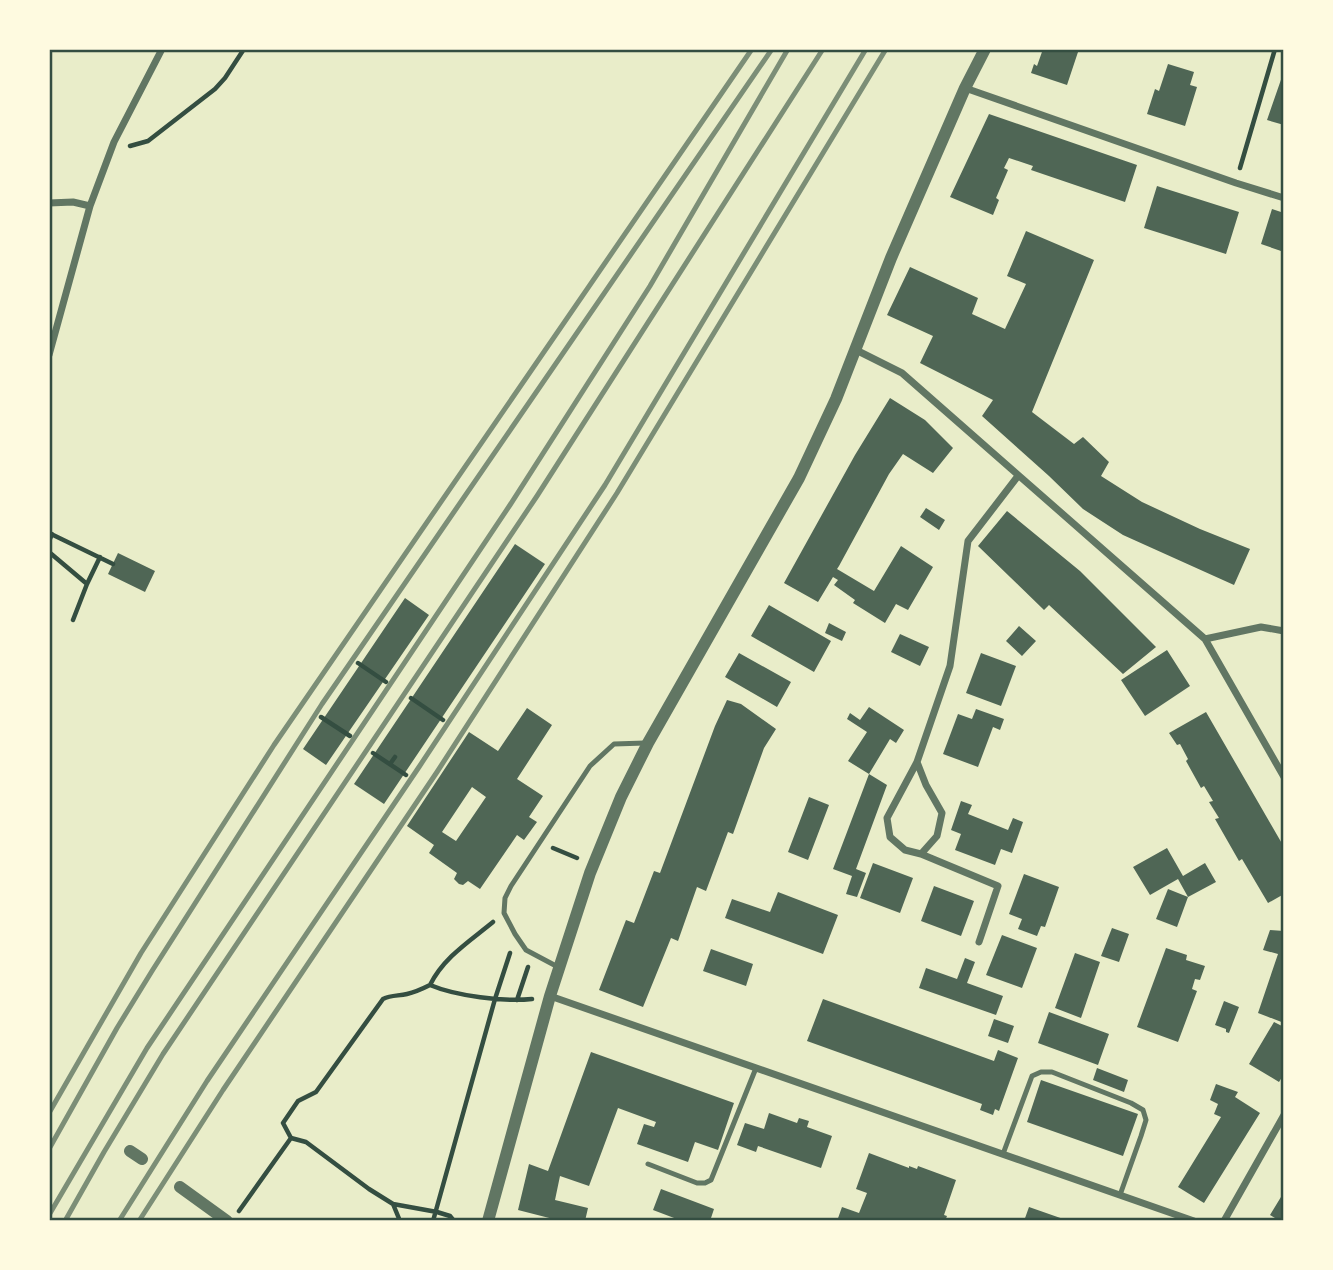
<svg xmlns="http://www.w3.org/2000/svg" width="1333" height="1270" font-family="'Roboto Serif',serif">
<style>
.building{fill:#4f6655;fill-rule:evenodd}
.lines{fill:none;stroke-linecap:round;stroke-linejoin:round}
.path{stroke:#344e41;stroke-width:4.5}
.service{stroke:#617663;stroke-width:5}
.minor{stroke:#617663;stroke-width:7}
.tertiary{stroke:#617663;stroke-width:12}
.rail{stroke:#7c8e77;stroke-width:5}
.neatline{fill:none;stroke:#344e41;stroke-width:2.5}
</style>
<rect width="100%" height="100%" fill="#e9edc9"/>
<path class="building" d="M 1043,49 L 1079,49 L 1067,85 L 1031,73 L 1034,64 L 1037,66 Z
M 1168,64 L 1194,72 L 1190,85 L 1197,87 L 1185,126 L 1147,114 L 1155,89 L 1159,91 Z
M 1284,71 L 1284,125 L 1267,120 Z
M 989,114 L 1137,165 L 1125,202 L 1031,170 L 1033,166 L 1009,158 L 1004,168 L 1008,170 L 996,198 L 999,200 L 993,215 L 950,197 Z
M 1157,186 L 1239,212 L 1226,254 L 1144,228 Z
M 1272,209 L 1284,213 L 1284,252 L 1261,244 Z
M 1026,231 L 1094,260 L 1032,412 L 1074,444 L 1083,437 L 1109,462 L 1101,476 L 1142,502 L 1200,529 L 1250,549 L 1234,585 L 1123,535 L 1083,509 L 1049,476 L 982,416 L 993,400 L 920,363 L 933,336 L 887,315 L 910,267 L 978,298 L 972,314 L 1005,329 L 1026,284 L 1007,276 Z
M 890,398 L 925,420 L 953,448 L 933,473 L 903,454 L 889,474 L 839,566 L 837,569 L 874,591 L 901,546 L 933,567 L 908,610 L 896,604 L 885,623 L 853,603 L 855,600 L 834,585 L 838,580 L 833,577 L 818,602 L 784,583 L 855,455 Z
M 926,508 L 945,520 L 939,530 L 920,517 Z
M 1007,511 L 1080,571 L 1156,647 L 1123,674 L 1049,605 L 1044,610 L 978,546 Z
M 515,544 L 545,564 L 384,804 L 354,784 Z
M 118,553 L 155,571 L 145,592 L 108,574 Z
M 405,598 L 429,615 L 326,765 L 303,749 Z
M 769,605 L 831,641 L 814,672 L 751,636 Z
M 829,623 L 846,632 L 842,641 L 825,633 Z
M 1019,626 L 1036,641 L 1022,656 L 1006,641 Z
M 900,634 L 929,647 L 920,666 L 891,652 Z
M 1167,650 L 1190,686 L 1145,716 L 1121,680 Z
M 739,653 L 791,682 L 777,707 L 725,677 Z
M 981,653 L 1016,666 L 1001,706 L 966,693 Z
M 727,700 L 741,704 L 776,729 L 764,748 L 733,834 L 728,832 L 706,891 L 697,887 L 678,941 L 671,938 L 643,1007 L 599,990 L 626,920 L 634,923 L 654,871 L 660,873 L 715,726 Z
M 869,707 L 904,730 L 896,743 L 890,739 L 869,774 L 848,761 L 867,732 L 847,719 L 850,713 L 860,720 Z
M 527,708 L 552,725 L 517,779 L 543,796 L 529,817 L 537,822 L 524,840 L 517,835 L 480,889 L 468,881 L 463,885 L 459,884 L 454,879 L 457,873 L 429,853 L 434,845 L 407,826 L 469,732 L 498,751 ZM 472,787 L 486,797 L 456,841 L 442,832 Z
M 976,709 L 1004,719 L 1000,730 L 993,727 L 978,767 L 943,754 L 958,714 L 972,719 Z
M 1206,712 L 1284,847 L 1284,894 L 1268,903 L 1242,859 L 1239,861 L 1215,819 L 1219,818 L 1209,802 L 1213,801 L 1204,786 L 1201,788 L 1186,761 L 1188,759 L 1180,744 L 1177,745 L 1169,733 Z
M 869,774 L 887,785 L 856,869 L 866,873 L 857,897 L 846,894 L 852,876 L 833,869 Z
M 809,797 L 829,805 L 808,860 L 788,852 Z
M 961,801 L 972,805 L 968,814 L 1008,830 L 1013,818 L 1023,822 L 1012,853 L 1001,849 L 995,865 L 955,850 L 961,834 L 951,830 Z
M 1167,848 L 1183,876 L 1205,863 L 1216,882 L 1188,897 L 1177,927 L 1156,919 L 1168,889 L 1188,897 L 1178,879 L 1150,895 L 1133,867 Z
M 873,863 L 913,878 L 900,913 L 860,898 Z
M 1024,874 L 1059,887 L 1045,927 L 1041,926 L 1037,936 L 1018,929 L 1022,919 L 1009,914 Z
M 934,886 L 974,901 L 961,936 L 921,921 Z
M 778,892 L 838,915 L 823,954 L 725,918 L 732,899 L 770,912 Z
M 1112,928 L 1129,934 L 1119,962 L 1101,956 Z
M 1270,930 L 1284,931 L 1284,1023 L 1258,1013 L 1278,954 L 1263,950 Z
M 1002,935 L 1037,948 L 1022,988 L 986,975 Z
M 1166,948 L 1187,955 L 1186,960 L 1205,966 L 1200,980 L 1195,979 L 1192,989 L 1197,991 L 1178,1042 L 1137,1027 Z
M 711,949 L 753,964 L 746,986 L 703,971 Z
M 1075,953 L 1100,962 L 1081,1018 L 1055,1008 Z
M 965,958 L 975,962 L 967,983 L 1003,996 L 996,1015 L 919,988 L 926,968 L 957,979 Z
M 823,999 L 994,1061 L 998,1050 L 1018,1058 L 999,1111 L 995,1109 L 993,1115 L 980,1110 L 982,1104 L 807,1041 Z
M 1224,1001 L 1239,1007 L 1229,1033 L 1226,1032 L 1226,1029 L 1215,1025 Z
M 1049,1012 L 1109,1034 L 1098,1065 L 1038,1043 Z
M 994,1019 L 1014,1026 L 1008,1043 L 988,1036 Z
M 1274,1022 L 1284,1027 L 1284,1074 L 1279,1082 L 1249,1064 Z
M 591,1052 L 734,1103 L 718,1150 L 695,1142 L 688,1162 L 637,1144 L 644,1124 L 654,1127 L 656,1122 L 618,1108 L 589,1186 L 560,1176 L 555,1200 L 588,1208 L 585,1221 L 561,1221 L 518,1210 L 529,1164 L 548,1171 Z
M 1097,1068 L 1128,1080 L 1124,1092 L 1093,1080 Z
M 1041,1080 L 1138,1114 L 1123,1156 L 1027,1122 Z
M 1216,1084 L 1238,1092 L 1235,1097 L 1260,1113 L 1204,1203 L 1178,1187 L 1221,1117 L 1214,1114 L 1218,1104 L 1210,1100 Z
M 769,1113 L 797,1123 L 799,1118 L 809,1121 L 807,1127 L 832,1136 L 821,1168 L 758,1146 L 756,1152 L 737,1145 L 745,1123 L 764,1129 Z
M 869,1153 L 909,1168 L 909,1166 L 917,1169 L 918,1166 L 956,1180 L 944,1215 L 947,1216 L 945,1221 L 837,1221 L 842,1207 L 859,1213 L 867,1193 L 856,1189 Z
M 661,1189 L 714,1209 L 710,1221 L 682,1221 L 653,1210 Z
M 1284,1192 L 1284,1221 L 1280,1221 L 1270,1215 Z
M 1029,1207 L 1069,1221 L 1024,1221 Z"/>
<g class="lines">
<path class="path" d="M 130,146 L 148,141 L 215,89 L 225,78 L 244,49
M 1240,168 L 1275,49
M 49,533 L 113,564
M 49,541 L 52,534
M 49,552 L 87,584 L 73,620
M 87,584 L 100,557
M 358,663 L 386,682
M 411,698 L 443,720
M 321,717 L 350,736
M 373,753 L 406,775
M 390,764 L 395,757
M 553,848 L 577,858
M 430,985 C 444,957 470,941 493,922
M 517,1000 L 528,967
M 291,1138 L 306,1142 L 369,1189 L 393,1204 L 437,1212 L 450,1216 L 454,1221
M 393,1204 L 400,1221
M 239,1211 L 291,1138 L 283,1123 L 298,1101 L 316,1092 L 383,999 C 391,995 398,996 407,994 C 416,992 422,989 430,985 C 456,996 504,1002 532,999
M 433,1221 L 495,999 L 510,953"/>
<path class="service" d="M 558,967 L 526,950 L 515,934 L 504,913 L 505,898 L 511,886 L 590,766 L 614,744 L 645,743
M 1003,1154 L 1032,1076 L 1041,1072 L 1052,1072 L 1131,1103 L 1143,1110 L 1146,1120 L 1141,1136 L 1120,1195
M 648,1164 L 697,1183 L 705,1183 L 711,1180 L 756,1068"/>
<path class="minor" d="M 965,88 L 1236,183 L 1284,198
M 49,203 L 73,202 L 90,206
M 856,350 L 902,373 L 1205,639 L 1284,777
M 49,355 L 90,206 L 114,142 L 162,49
M 1205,639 L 1261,627 L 1284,631
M 917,762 L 926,785 L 942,813 L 937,836 L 921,854
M 979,942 L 998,886 L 921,854 L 905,850 L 890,837 L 887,818 L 917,762 L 950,666 L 968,541 L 1018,476
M 550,996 L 1194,1221
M 1224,1221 L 1284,1115"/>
<path class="tertiary" d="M 130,1151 L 142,1159
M 180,1187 L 227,1221
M 488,1221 L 550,996 L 590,873 L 621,797 L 648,743 L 799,478 L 836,399 L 891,258 L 965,88 L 985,49"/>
<path class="rail" d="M 49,1113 L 141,953 L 274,745 L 752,49
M 49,1149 L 117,1028 L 152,971 L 322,704 L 772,49
M 49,1215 L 147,1048 L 510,505 L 650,286 L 788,49
M 65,1221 L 104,1152 L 163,1054 L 537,496 L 823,49
M 119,1221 L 207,1081 L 419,767 L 605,485 L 866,49
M 139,1221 L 223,1090 L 437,772 L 617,493 L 886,49"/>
</g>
<rect width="1333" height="1270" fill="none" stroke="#fefae0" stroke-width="102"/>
<rect x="51" y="51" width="1231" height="1168" class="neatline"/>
</svg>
